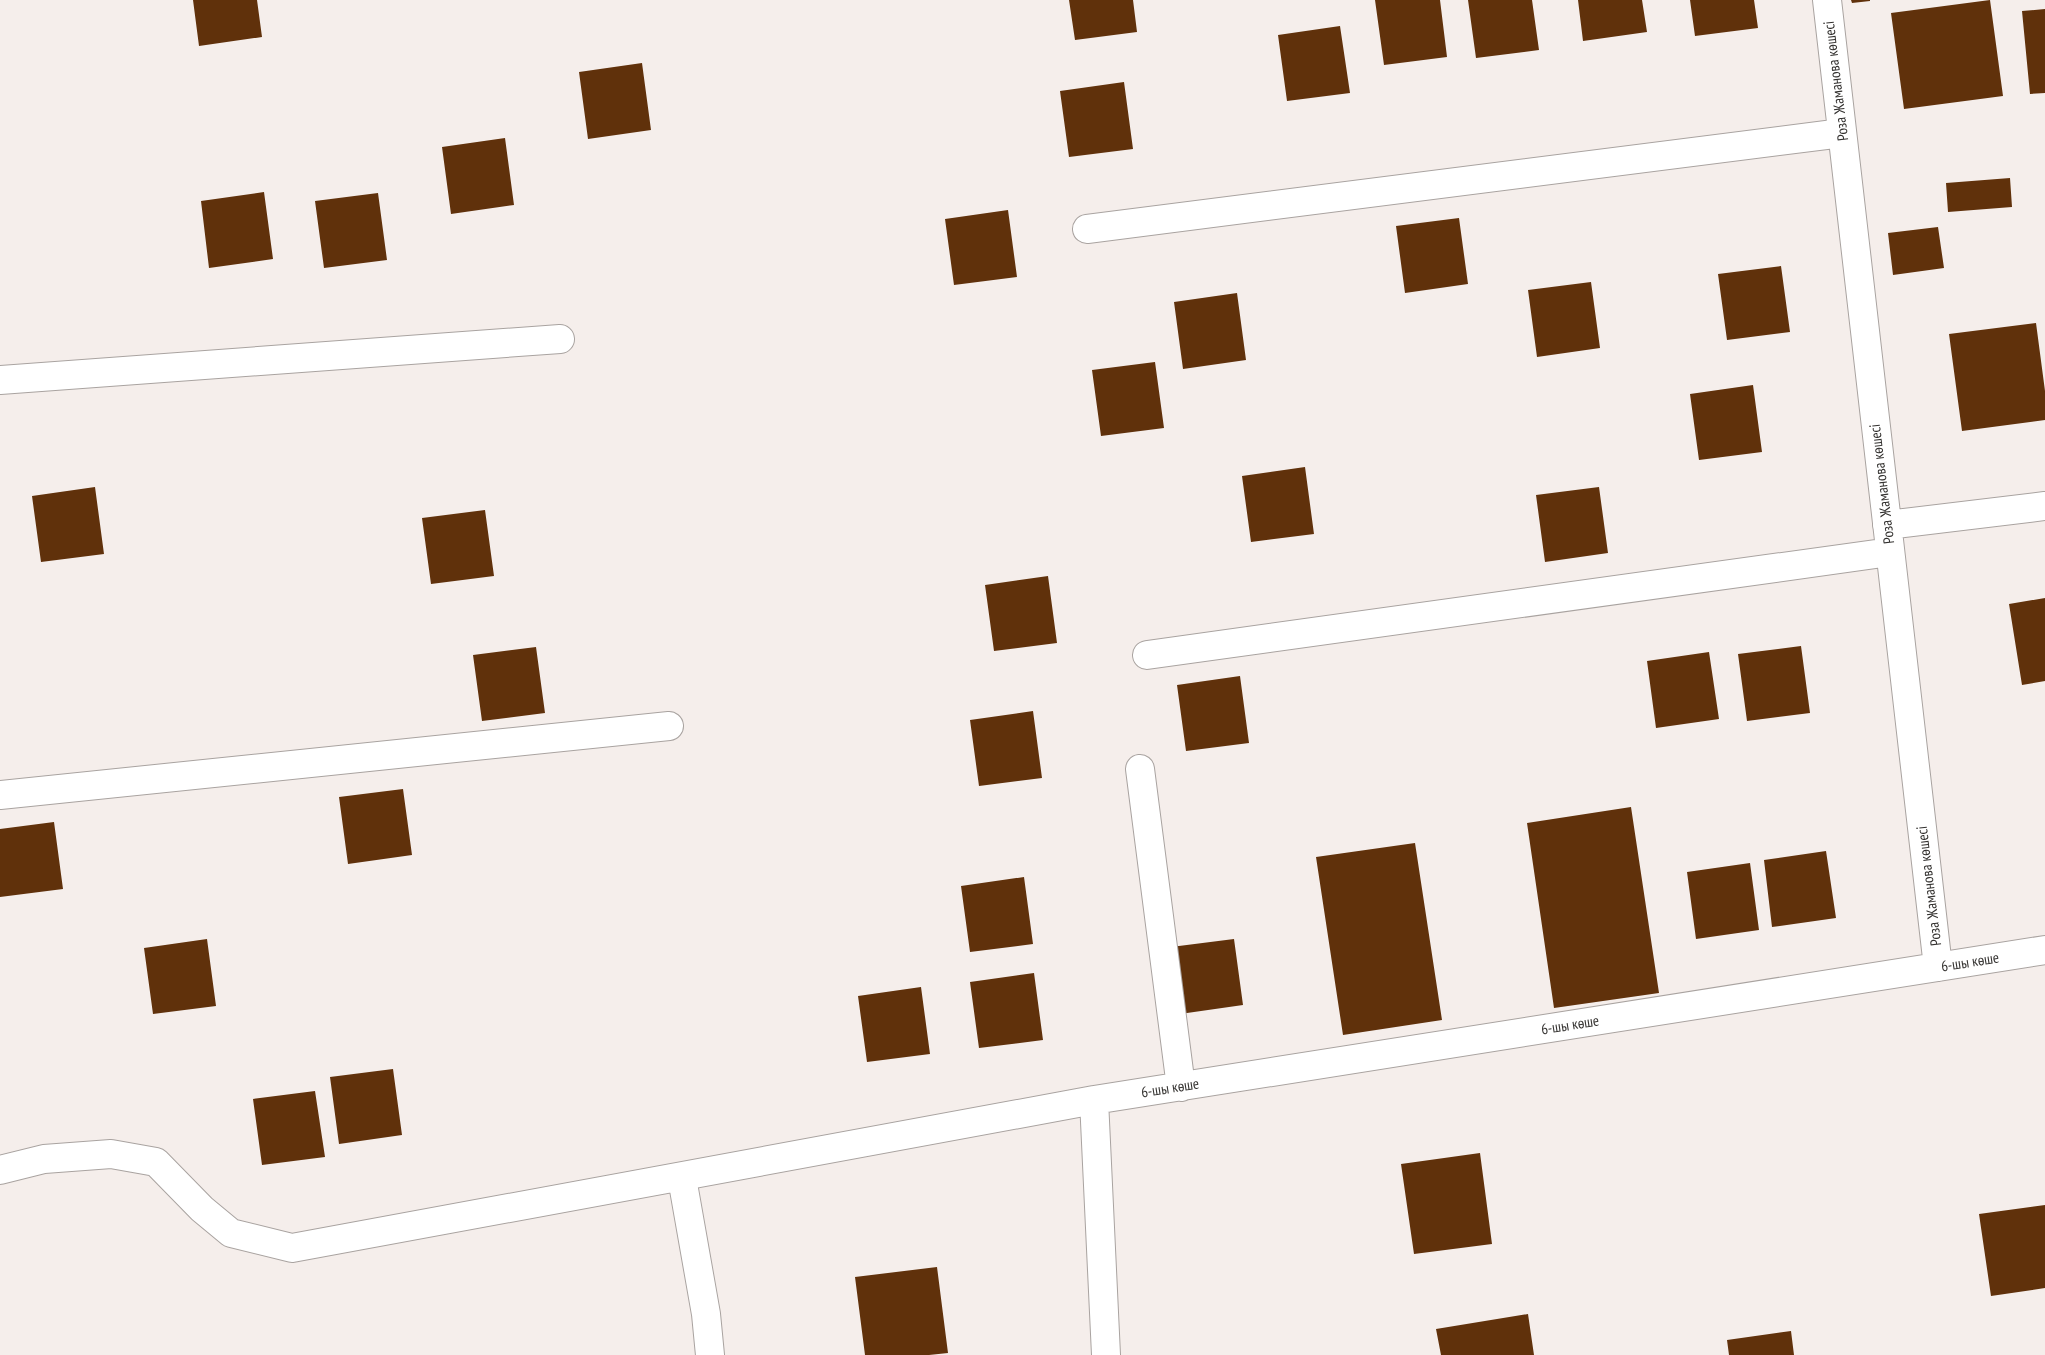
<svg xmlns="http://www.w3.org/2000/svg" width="2045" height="1355" font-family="'PT Sans Narrow',sans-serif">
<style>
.building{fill:#60310b}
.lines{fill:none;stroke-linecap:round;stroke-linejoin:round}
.street-casing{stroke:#a9a3a0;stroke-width:30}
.street{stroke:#fff;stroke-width:28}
.labels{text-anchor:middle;stroke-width:5;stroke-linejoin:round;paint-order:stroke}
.street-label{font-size:15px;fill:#33312f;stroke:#fff}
</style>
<rect width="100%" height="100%" fill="#f5eeeb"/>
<path class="building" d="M 193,0 L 257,0 L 262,37 L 199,46 Z
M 1069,0 L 1133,0 L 1137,32 L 1075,40 Z
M 1375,0 L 1440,0 L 1447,57 L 1384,65 Z
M 1468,0 L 1532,0 L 1539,50 L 1476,58 Z
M 1578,0 L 1642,0 L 1647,32 L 1583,41 Z
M 1690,0 L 1754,0 L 1758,28 L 1695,36 Z
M 1851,0 L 1870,0 L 1870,1 L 1852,3 Z
M 1990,0 L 2003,96 L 1904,109 L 1891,13 Z
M 2045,9 L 2045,93 L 2030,94 L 2022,11 Z
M 1340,26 L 1350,93 L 1287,101 L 1278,35 Z
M 642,63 L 651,130 L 588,139 L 579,72 Z
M 1124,82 L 1133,149 L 1069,157 L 1060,91 Z
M 505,138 L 514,205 L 451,214 L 442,147 Z
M 2010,178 L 2012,207 L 1948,212 L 1946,183 Z
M 264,192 L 273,259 L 209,268 L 201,201 Z
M 378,193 L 387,260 L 324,268 L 315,201 Z
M 1008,210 L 1017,277 L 954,285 L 945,219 Z
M 1459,218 L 1468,284 L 1405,293 L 1396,226 Z
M 1938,227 L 1944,268 L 1893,275 L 1888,233 Z
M 1781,266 L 1790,332 L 1727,340 L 1718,274 Z
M 1591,282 L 1600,348 L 1537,357 L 1528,290 Z
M 1237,293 L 1246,360 L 1183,369 L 1174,302 Z
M 2036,323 L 2045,391 L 2045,420 L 1962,431 L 1949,334 Z
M 1155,362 L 1164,428 L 1101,436 L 1092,370 Z
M 1753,385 L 1762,452 L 1699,460 L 1690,394 Z
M 1305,467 L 1314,534 L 1251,542 L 1242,476 Z
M 95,487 L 104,554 L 41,562 L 32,496 Z
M 1599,487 L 1608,553 L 1545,562 L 1536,495 Z
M 485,510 L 494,576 L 431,584 L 422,518 Z
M 1048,576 L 1057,643 L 994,651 L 985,585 Z
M 2045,598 L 2045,681 L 2022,685 L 2009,604 Z
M 1801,646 L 1810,713 L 1747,721 L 1738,654 Z
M 536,647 L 545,713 L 482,721 L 473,655 Z
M 1709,652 L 1719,719 L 1656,728 L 1647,661 Z
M 1240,676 L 1249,743 L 1186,751 L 1177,685 Z
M 1033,711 L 1042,778 L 979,786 L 970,720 Z
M 403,789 L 412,855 L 348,864 L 339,797 Z
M 1631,807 L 1659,993 L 1554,1008 L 1527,823 Z
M 54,822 L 63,889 L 0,897 L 0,829 Z
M 1415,843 L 1442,1020 L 1343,1035 L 1316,857 Z
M 1826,851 L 1836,918 L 1772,927 L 1764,860 Z
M 1750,863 L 1759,930 L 1696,939 L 1687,872 Z
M 1024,877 L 1033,944 L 970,952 L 961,886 Z
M 207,939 L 216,1006 L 153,1014 L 144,948 Z
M 1234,939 L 1243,1005 L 1180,1014 L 1171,947 Z
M 1034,973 L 1043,1040 L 979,1048 L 970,982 Z
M 921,987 L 930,1054 L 867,1062 L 858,996 Z
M 393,1069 L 402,1135 L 339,1144 L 330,1077 Z
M 315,1091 L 325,1157 L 262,1165 L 253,1099 Z
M 1480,1153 L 1492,1244 L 1414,1254 L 1401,1164 Z
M 2045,1205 L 2045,1288 L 1991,1296 L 1979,1214 Z
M 937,1267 L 948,1353 L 929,1355 L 865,1355 L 855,1277 Z
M 1528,1314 L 1534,1355 L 1441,1355 L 1436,1329 Z
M 1791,1331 L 1794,1355 L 1729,1355 L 1727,1340 Z"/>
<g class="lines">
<g class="street-casing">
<path id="street" d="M 1827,0 L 1938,967
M 1087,229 L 1842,133
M 0,380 L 560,339
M 1887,525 L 2045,506
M 1147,655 L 1890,552
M 1140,769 L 1181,1087
M 0,795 L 669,726
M 1094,1100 L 2045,950
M 0,1170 L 44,1159 L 111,1154 L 156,1162 L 202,1209 L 231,1233 L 292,1248 L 1094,1100 L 1106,1355
M 682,1178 L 706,1314 L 710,1355"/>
</g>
<use href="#street" class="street"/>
</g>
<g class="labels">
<g class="street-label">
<text transform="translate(1836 81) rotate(-97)" y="5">Роза Жаманова көшесі</text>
<text transform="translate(1882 484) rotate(-97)" y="5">Роза Жаманова көшесі</text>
<text transform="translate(1929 886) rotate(-97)" y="5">Роза Жаманова көшесі</text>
<text transform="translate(1970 962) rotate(-9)" y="5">6-шы көше</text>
<text transform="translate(1570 1025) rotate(-9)" y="5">6-шы көше</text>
<text transform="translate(1170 1088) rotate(-9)" y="5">6-шы көше</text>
</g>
</g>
</svg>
